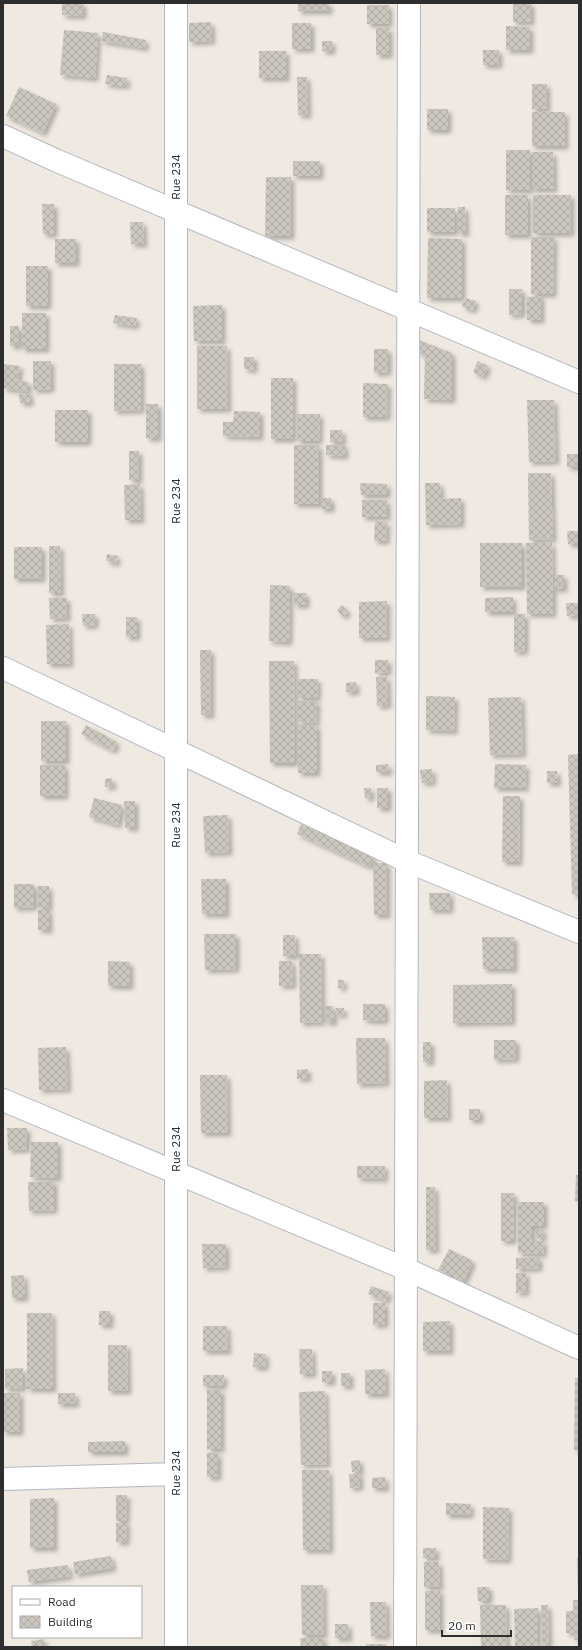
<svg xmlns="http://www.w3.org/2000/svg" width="582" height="1650" font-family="'IBM Plex Sans',sans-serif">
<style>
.building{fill:url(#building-cross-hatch);filter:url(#shadow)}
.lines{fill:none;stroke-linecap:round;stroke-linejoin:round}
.street-casing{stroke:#b4b7c1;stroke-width:24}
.street{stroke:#fff;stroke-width:22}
.labels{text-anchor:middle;stroke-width:3;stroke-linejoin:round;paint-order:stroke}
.street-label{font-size:12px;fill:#2e2e2e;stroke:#fff}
</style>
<defs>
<pattern id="building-cross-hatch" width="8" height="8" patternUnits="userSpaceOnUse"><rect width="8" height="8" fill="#cbc7bf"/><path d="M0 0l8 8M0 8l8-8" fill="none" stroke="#afaba4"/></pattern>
<filter id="shadow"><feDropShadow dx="3.5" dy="3.5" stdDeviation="2" flood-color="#0004"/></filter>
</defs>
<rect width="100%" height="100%" fill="#efe9e1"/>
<path class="building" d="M 62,3 L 83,3 L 83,16 L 62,15 Z
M 298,3 L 329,3 L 329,11 L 298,11 Z
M 513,3 L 531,3 L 531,22 L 513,22 Z
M 367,5 L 389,5 L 389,24 L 367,24 Z
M 211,22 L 212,41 L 189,42 L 189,23 Z
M 292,23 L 311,23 L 311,49 L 292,49 Z
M 506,26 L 530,27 L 530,50 L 506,50 Z
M 376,28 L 389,28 L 389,55 L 376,55 Z
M 64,30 L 98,33 L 95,78 L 60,75 Z
M 103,32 L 146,40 L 145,48 L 101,41 Z
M 322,41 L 332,41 L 332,51 L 322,51 Z
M 483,50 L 499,50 L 499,65 L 483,65 Z
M 259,51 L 286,51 L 286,78 L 259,78 Z
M 107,75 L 127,78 L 126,86 L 105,84 Z
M 297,77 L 307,77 L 308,115 L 298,115 Z
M 532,84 L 547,84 L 547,109 L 532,109 Z
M 19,87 L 56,104 L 43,133 L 6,116 Z
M 427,109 L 448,109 L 448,130 L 427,130 Z
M 532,112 L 565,112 L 565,146 L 532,146 Z
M 506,150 L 530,150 L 530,190 L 506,190 Z
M 532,152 L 553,152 L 554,189 L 532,189 Z
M 293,161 L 320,161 L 320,176 L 293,176 Z
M 266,177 L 291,177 L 291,236 L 265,236 Z
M 505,195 L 528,195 L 528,235 L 505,235 Z
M 533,195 L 571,195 L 571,233 L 533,233 Z
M 42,204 L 54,204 L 54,234 L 43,234 Z
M 458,207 L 465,207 L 466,233 L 458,233 Z
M 427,208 L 455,208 L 455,232 L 427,232 Z
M 130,222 L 143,222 L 144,244 L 131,244 Z
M 531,237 L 554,237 L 553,294 L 531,294 Z
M 428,238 L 462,239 L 462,298 L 427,298 Z
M 55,239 L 76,239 L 76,263 L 55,263 Z
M 26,266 L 48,266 L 48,306 L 26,306 Z
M 509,289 L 522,289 L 522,314 L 509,315 Z
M 541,296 L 541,320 L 527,320 L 527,297 Z
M 465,298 L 476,301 L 473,310 L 462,307 Z
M 222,305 L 222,341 L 194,341 L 193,306 Z
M 22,313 L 46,313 L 46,349 L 22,349 Z
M 115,315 L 137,318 L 135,326 L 113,323 Z
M 10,326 L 19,326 L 19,346 L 10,346 Z
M 419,340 L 452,353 L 452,400 L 424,399 L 425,356 L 418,353 Z
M 197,346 L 227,346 L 228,409 L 197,409 Z
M 374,349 L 388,349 L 388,372 L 374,373 Z
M 244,357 L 254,357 L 254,370 L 244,369 Z
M 33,361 L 51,361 L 51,389 L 33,390 Z
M 478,361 L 488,366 L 483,377 L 473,372 Z
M 3,364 L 20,366 L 18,380 L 29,382 L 27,392 L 3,388 Z
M 114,364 L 141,364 L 141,410 L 114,411 Z
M 271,378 L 293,378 L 293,439 L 271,439 Z
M 363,383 L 388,384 L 387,417 L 363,417 Z
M 30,393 L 30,403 L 20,403 L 19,394 Z
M 527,400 L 554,400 L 556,461 L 529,462 Z
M 146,404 L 158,404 L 158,438 L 146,438 Z
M 55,410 L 88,410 L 88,442 L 55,442 Z
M 234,411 L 260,412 L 260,437 L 223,436 L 223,422 L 233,422 Z
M 297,414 L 320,414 L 319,441 L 297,441 Z
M 330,430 L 342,430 L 343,442 L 330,442 Z
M 294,445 L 319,445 L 319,504 L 294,504 Z
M 326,445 L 345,445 L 345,456 L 326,455 Z
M 129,451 L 139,451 L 139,480 L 129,480 Z
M 567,454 L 579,454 L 579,467 L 567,467 Z
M 528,473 L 551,473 L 553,539 L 529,540 Z
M 360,483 L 387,484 L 387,495 L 361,495 Z
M 425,483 L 440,483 L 441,499 L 461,498 L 461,524 L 426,525 Z
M 140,484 L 141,520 L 125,520 L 124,485 Z
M 321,498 L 331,498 L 331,509 L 321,509 Z
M 362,500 L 387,500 L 387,517 L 362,517 Z
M 375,521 L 387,522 L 386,541 L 374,541 Z
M 567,531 L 579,531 L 579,544 L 568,544 Z
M 480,543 L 522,543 L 522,587 L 480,587 Z
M 526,543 L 552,543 L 553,614 L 527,614 Z
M 49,546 L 60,546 L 61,593 L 49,593 Z
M 14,547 L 42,547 L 42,579 L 14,579 Z
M 107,554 L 118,556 L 116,563 L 106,561 Z
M 554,575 L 564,575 L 564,589 L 554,589 Z
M 270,585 L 290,586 L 289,642 L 269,641 Z
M 294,593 L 306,593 L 306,605 L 294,605 Z
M 513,597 L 513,612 L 485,612 L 485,598 Z
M 49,598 L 67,598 L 67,618 L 50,619 Z
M 387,601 L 387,638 L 359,638 L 359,602 Z
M 566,603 L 578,603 L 578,615 L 567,616 Z
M 342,605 L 348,611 L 343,617 L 337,610 Z
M 82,614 L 95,614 L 95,625 L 83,626 Z
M 514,614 L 525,614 L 525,651 L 514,652 Z
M 126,617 L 137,617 L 137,637 L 126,637 Z
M 69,624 L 70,664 L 47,664 L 46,625 Z
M 200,650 L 211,650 L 211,715 L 201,715 Z
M 375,660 L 388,660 L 388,672 L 375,673 Z
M 269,661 L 294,661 L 295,763 L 270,763 Z
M 376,677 L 387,677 L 388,705 L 377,706 Z
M 298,679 L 318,679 L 317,698 L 298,698 Z
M 356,682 L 356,692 L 346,692 L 346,683 Z
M 426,696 L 455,697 L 454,731 L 426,730 Z
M 521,697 L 523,754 L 490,755 L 488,698 Z
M 298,701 L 317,701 L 316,723 L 298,722 Z
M 41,721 L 66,721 L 66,761 L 41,761 Z
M 86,725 L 117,742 L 113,751 L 81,734 Z
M 298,725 L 317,725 L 317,773 L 298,773 Z
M 579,754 L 579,894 L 572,894 L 568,755 Z
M 388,764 L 389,772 L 376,772 L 376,765 Z
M 495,764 L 526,765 L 525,788 L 494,788 Z
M 40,765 L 65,765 L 65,796 L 40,796 Z
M 432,769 L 433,782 L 422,783 L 420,770 Z
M 547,771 L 557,771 L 558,783 L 547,783 Z
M 112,778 L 113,786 L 105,787 L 105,779 Z
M 364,788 L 371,788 L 371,798 L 365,798 Z
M 377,788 L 388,788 L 388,808 L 377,808 Z
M 503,796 L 520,796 L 519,862 L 502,862 Z
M 94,798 L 122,805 L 118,825 L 89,817 Z
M 124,801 L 135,801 L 135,828 L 125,828 Z
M 228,815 L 229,852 L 205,853 L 203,816 Z
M 301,824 L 374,857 L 369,867 L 297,834 Z
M 373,863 L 387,863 L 387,915 L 374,915 Z
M 201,879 L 226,879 L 226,914 L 202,914 Z
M 14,884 L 34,884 L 34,907 L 14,908 Z
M 38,886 L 49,886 L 49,908 L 38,908 Z
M 429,893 L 450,893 L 450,910 L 430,910 Z
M 38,910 L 49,910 L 49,930 L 38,930 Z
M 204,934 L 236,934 L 236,969 L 205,970 Z
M 283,935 L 295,935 L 296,956 L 283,956 Z
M 482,937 L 514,937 L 514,969 L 483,969 Z
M 299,954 L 321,954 L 322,1022 L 300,1023 Z
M 108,961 L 130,962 L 130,986 L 108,986 Z
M 279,961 L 292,961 L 293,985 L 279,986 Z
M 338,980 L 344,980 L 343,988 L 338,988 Z
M 512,984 L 512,1022 L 453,1023 L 453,985 Z
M 363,1004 L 385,1004 L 385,1021 L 363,1020 Z
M 325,1006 L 333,1006 L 334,1022 L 325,1022 Z
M 336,1008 L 344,1008 L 344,1014 L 336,1015 Z
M 356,1038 L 385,1038 L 386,1083 L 357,1084 Z
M 494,1040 L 516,1040 L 516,1059 L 494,1060 Z
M 423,1042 L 431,1042 L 431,1062 L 423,1062 Z
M 66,1047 L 68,1089 L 39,1090 L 38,1048 Z
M 308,1069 L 308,1078 L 297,1079 L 297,1070 Z
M 200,1075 L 227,1075 L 228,1133 L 201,1133 Z
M 447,1080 L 448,1118 L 424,1118 L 424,1081 Z
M 469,1109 L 480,1109 L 480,1120 L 469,1120 Z
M 7,1128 L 27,1128 L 27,1149 L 8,1150 Z
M 31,1142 L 58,1142 L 58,1178 L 30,1177 Z
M 357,1166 L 385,1166 L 384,1179 L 357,1178 Z
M 576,1175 L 579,1175 L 579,1201 L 575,1201 Z
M 54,1181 L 54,1210 L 29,1211 L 28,1182 Z
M 426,1187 L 435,1187 L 436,1250 L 426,1250 Z
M 501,1193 L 514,1193 L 513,1241 L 501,1241 Z
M 518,1202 L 544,1202 L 544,1226 L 532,1226 L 532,1241 L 544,1241 L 543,1254 L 518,1253 Z
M 536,1229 L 543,1229 L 543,1238 L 536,1238 Z
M 202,1244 L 226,1244 L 226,1267 L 203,1268 Z
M 449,1249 L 473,1261 L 463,1283 L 438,1270 Z
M 539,1257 L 539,1268 L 516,1269 L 516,1258 Z
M 516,1273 L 526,1273 L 526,1292 L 516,1293 Z
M 24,1275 L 25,1298 L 12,1298 L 11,1276 Z
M 371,1286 L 389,1292 L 386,1301 L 368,1294 Z
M 373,1303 L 385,1303 L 385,1324 L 373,1325 Z
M 99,1311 L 110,1311 L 110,1325 L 99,1325 Z
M 27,1313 L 52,1313 L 53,1389 L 27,1389 Z
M 450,1321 L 450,1351 L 423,1351 L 423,1322 Z
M 203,1326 L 227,1326 L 228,1351 L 203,1351 Z
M 108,1345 L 127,1345 L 128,1391 L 108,1391 Z
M 299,1349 L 312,1349 L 313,1374 L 300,1374 Z
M 254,1353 L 266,1354 L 265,1367 L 253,1367 Z
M 23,1368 L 23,1388 L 5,1389 L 5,1369 Z
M 385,1369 L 386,1394 L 365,1394 L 365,1370 Z
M 322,1371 L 332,1371 L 332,1382 L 322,1382 Z
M 341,1373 L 350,1373 L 350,1386 L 341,1386 Z
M 203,1375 L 224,1375 L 223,1386 L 203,1386 Z
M 575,1377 L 579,1379 L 579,1450 L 574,1450 Z
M 207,1390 L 221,1390 L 221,1449 L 207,1449 Z
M 325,1391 L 327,1464 L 301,1465 L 299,1392 Z
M 3,1393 L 20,1393 L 20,1432 L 3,1432 Z
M 58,1393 L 75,1393 L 76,1404 L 58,1404 Z
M 125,1441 L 125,1452 L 88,1452 L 88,1442 Z
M 207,1453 L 218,1453 L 218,1477 L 207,1477 Z
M 360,1460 L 360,1472 L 352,1472 L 351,1461 Z
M 302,1470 L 329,1470 L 330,1550 L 303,1550 Z
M 349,1474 L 360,1474 L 360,1487 L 350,1488 Z
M 385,1477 L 386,1488 L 372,1488 L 372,1478 Z
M 116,1495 L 127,1495 L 126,1521 L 116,1521 Z
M 54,1498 L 54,1548 L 30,1548 L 30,1499 Z
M 446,1503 L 471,1504 L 470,1515 L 446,1515 Z
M 483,1507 L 509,1508 L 508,1560 L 483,1559 Z
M 116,1523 L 127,1523 L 126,1542 L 116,1542 Z
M 423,1548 L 436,1548 L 436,1558 L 423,1558 Z
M 111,1556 L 113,1568 L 75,1574 L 73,1562 Z
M 577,1558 L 579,1558 L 579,1594 L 578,1594 Z
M 424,1562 L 439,1562 L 440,1587 L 424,1587 Z
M 68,1565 L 70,1576 L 29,1582 L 27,1570 Z
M 301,1585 L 323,1585 L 324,1635 L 302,1635 Z
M 477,1587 L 489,1587 L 489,1601 L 478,1601 Z
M 440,1590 L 440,1630 L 425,1630 L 425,1591 Z
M 573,1600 L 579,1600 L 579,1640 L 574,1640 L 574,1633 L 566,1633 L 566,1611 L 573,1611 Z
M 370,1602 L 386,1602 L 387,1636 L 371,1636 Z
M 480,1605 L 506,1605 L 507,1647 L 481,1647 Z
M 541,1605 L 548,1605 L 549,1647 L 542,1647 Z
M 538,1608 L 538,1647 L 515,1647 L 514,1609 Z
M 335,1624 L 348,1624 L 349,1638 L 335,1638 Z
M 300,1638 L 324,1638 L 324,1647 L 301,1647 Z
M 44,1639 L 45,1647 L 32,1647 L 31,1641 Z
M 366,1644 L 386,1644 L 386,1647 L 366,1647 Z"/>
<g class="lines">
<g class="street-casing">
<path id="street" d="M 3,136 L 55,160 L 579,382
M 3,668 L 407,861 L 579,932
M 3,1100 L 406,1269 L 579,1348
M 3,1479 L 176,1474
M 176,1647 L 176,3
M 405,1647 L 409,3"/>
</g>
<use href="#street" class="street"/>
</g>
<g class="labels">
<g class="street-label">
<text transform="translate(176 177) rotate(-90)" y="4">Rue 234</text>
<text transform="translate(176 501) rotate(-90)" y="4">Rue 234</text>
<text transform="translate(176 825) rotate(-90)" y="4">Rue 234</text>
<text transform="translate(176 1149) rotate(-90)" y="4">Rue 234</text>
<text transform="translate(176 1473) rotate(-90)" y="4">Rue 234</text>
</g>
</g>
<rect width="582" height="1650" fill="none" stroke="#2e2e2e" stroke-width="8"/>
<rect x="12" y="1586" width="130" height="52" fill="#ffffff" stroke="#ababab"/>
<rect x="20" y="1599" width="20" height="6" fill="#ffffff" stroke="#ababab"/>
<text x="48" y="1606" font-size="12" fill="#2e2e2e">Road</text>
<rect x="20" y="1616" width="20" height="12" fill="url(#building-cross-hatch)" stroke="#ababab"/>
<text x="48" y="1626" font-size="12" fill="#2e2e2e">Building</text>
<path d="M442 1630v6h69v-6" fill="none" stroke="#2e2e2e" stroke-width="2"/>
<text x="448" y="1630" font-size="12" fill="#2e2e2e" stroke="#ffffff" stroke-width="3" paint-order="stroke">20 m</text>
</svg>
